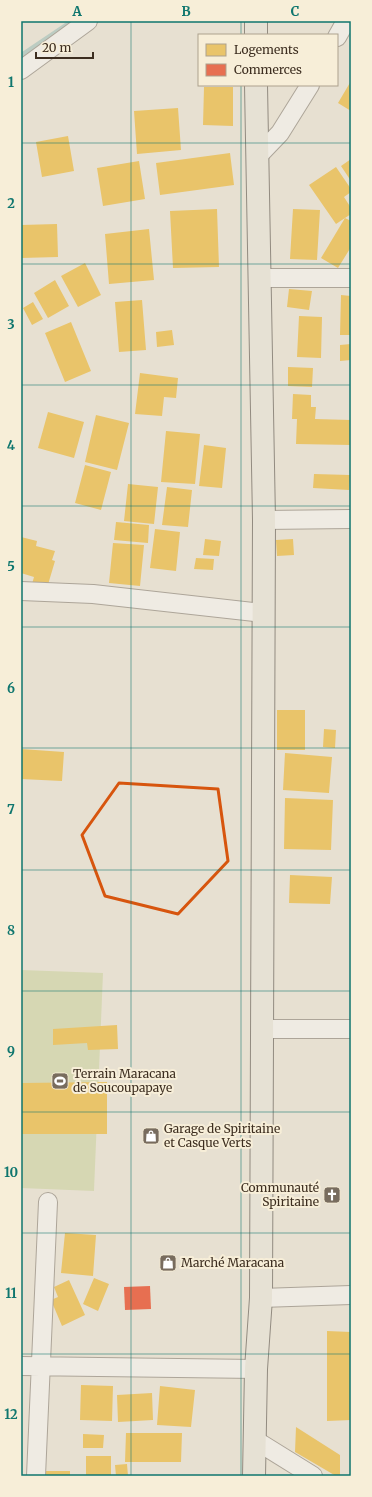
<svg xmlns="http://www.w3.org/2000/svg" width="372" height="1497" font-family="Merriweather,serif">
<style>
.green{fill:#d6d7b3}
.homes{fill:#e9c46a}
.shops{fill:#e76f51}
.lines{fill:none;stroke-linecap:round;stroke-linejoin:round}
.stream{stroke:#bcccc2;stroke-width:5.5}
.street-casing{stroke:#ada599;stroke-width:20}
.primary-casing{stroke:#928b80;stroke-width:24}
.street{stroke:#efebe3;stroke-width:18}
.primary{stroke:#e6e1d4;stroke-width:22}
.marked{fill:none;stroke:#d7550e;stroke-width:3;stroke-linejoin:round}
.grid{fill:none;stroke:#0f766e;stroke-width:1;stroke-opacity:0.55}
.labels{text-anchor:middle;stroke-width:4;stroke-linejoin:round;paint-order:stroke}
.poi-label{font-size:12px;fill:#3d2e20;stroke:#f7eed8;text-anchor:start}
.neatline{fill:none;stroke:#0f766e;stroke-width:1.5}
.grid-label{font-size:13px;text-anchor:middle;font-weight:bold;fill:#0f766e}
</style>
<rect width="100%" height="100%" fill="#e7e0d1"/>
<path class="green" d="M 21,970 L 103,973 L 94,1191 L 21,1188 Z"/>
<path class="homes" d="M 351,81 L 351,111 L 338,103 Z
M 204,87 L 233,87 L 233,126 L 203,125 Z
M 178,108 L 181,150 L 137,154 L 134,111 Z
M 68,136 L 74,171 L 42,177 L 36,142 Z
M 230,153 L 234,185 L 160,195 L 156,163 Z
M 351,159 L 351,181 L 341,166 Z
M 139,161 L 145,199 L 103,206 L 97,168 Z
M 336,167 L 351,189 L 351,192 L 344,197 L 351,208 L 351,214 L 336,224 L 309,185 Z
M 217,209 L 219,267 L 173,268 L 170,211 Z
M 293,209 L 320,210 L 317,260 L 290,259 Z
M 345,218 L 351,221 L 351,247 L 338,268 L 321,258 Z
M 57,224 L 58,257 L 21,258 L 21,225 Z
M 149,229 L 154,280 L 109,284 L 105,234 Z
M 85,263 L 101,295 L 78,307 L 61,276 Z
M 55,280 L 69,306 L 48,318 L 34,293 Z
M 289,289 L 312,291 L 309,310 L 287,307 Z
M 341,295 L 351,296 L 351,335 L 340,335 Z
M 142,300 L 146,350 L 119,352 L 115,302 Z
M 33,302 L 43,319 L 32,325 L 23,308 Z
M 299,316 L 322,317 L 321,358 L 297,357 Z
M 71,322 L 91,371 L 65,382 L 45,333 Z
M 172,330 L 174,345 L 157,347 L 156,332 Z
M 351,344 L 351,360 L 340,361 L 340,345 Z
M 288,367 L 313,368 L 312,387 L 288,386 Z
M 140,373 L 178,378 L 176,398 L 164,397 L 162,416 L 135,414 Z
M 293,394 L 311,395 L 311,407 L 316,407 L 315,419 L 351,420 L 351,445 L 296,444 L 297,419 L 292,419 Z
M 48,412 L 84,422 L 74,458 L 38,448 Z
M 96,415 L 129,423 L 117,470 L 85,462 Z
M 166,431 L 200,434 L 195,484 L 161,482 Z
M 204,445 L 226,448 L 222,488 L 199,486 Z
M 85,465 L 111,472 L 101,510 L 75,503 Z
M 314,474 L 350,475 L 349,490 L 313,488 Z
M 128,484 L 158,487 L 154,524 L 124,521 Z
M 167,487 L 192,490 L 188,527 L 162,525 Z
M 116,522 L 149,525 L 148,543 L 114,540 Z
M 155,529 L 180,532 L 176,571 L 150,568 Z
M 21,537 L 37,541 L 36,546 L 55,551 L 52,560 L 55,561 L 47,588 L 32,584 L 34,577 L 21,573 Z
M 205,539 L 221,541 L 219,556 L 203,555 Z
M 293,539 L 294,555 L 277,556 L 276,540 Z
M 113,543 L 144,545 L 140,586 L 109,583 Z
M 196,558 L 214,559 L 213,570 L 194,569 Z
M 277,710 L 305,710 L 305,750 L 277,750 Z
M 324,729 L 336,730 L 335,748 L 323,747 Z
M 21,749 L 64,752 L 62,781 L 21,779 Z
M 285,753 L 332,757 L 329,793 L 283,790 Z
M 285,798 L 333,800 L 331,850 L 284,849 Z
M 290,875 L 332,877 L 330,904 L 289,903 Z
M 117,1025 L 118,1049 L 88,1050 L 87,1043 L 53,1045 L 53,1029 Z
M 107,1082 L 107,1134 L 21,1134 L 21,1083 Z
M 65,1233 L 96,1235 L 93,1276 L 61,1273 Z
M 94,1278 L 109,1284 L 98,1311 L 83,1304 Z
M 69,1280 L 85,1315 L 62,1326 L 51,1300 L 58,1297 L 54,1287 Z
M 327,1331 L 351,1332 L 351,1420 L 327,1421 Z
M 81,1385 L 113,1386 L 112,1421 L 80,1420 Z
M 160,1386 L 195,1390 L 191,1427 L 157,1425 Z
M 152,1393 L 153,1420 L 118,1422 L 117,1395 Z
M 296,1427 L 340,1455 L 340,1476 L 336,1476 L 295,1452 Z
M 126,1433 L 182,1433 L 181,1462 L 125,1462 Z
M 83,1434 L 104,1435 L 103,1448 L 83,1448 Z
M 86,1456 L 111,1456 L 111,1476 L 86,1476 Z
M 127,1464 L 128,1476 L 116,1476 L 115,1465 Z
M 45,1471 L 70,1471 L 70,1476 L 45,1476 Z"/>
<path class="shops" d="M 150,1286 L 151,1309 L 125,1310 L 124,1287 Z"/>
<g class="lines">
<path class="stream" d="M 21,56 L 73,21"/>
<g class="street-casing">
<path id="street" d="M 337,37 L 346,21
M 21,70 L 88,21
M 257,157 L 280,133 L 310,85
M 259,278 L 351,278
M 264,520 L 351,519
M 21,591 L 93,594 L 263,613
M 262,1029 L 351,1029
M 261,1298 L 351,1295
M 21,1366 L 256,1369
M 255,1440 L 313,1476
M 36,1476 L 48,1202"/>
</g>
<g class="primary-casing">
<path id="primary" d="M 256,21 L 256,35
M 254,1476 L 256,1369 L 261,1298 L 264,520 L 256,85"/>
</g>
<use href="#street" class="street"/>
<use href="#primary" class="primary"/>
</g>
<path class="marked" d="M 119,783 L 218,789 L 228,861 L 178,914 L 105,896 L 82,835 Z"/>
<path class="grid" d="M 131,21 L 131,1476M 241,21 L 241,35M 241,85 L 241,1476M 21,143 L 351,143M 21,264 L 351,264M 21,385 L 351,385M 21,506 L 351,506M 21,627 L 351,627M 21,748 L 351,748M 21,870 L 351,870M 21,991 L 351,991M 21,1112 L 351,1112M 21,1233 L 351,1233M 21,1354 L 351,1354"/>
<defs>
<g id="stadium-square" transform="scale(0.9)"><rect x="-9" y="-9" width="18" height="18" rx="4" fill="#786c5e" stroke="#f7eed8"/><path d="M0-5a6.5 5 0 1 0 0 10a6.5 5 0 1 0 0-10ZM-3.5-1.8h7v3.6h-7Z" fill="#fff"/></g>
<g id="shop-square" transform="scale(0.9)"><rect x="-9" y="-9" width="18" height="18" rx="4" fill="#786c5e" stroke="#f7eed8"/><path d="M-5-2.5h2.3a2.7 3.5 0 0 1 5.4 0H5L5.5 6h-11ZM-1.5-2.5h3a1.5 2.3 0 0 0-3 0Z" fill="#fff"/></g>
<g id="church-square" transform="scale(0.9)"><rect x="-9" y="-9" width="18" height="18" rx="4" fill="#786c5e" stroke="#f7eed8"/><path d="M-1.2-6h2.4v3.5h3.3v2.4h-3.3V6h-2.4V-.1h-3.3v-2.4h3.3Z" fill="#fff"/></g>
</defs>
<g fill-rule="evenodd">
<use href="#stadium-square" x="60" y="1081"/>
<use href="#shop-square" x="151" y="1136"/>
<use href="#church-square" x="332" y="1195"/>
<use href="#shop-square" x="168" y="1263"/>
</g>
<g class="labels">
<g class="poi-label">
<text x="73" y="1078">Terrain Maracana<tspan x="73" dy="14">de Soucoupapaye</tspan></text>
<text x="164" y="1133">Garage de Spiritaine<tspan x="164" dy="14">et Casque Verts</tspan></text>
<text x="319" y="1192" text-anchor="end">Communauté<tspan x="319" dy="14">Spiritaine</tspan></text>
<text x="181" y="1267">Marché Maracana</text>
</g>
</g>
<rect width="372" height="1497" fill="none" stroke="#f7eed8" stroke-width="44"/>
<rect x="198" y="34" width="140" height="52" fill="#f7eed8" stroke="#ada18e"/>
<rect x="206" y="44" width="20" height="12" fill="#e9c46a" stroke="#ada18e"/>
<text x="234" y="54" font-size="12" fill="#3d2e20">Logements</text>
<rect x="206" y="64" width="20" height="12" fill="#e76f51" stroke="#ada18e"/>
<text x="234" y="74" font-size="12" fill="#3d2e20">Commerces</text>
<path d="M36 52v6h57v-6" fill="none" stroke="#3d2e20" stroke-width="2"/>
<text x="42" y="52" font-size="12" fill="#3d2e20" stroke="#f7eed8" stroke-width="3" paint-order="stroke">20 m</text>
<rect x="22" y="22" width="328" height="1453" class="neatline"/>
<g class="grid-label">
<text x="77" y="16">A</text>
<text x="186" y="16">B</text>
<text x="295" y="16">C</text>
<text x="11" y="87">1</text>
<text x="11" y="208">2</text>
<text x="11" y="329">3</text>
<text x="11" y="450">4</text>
<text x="11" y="571">5</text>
<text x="11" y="693">6</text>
<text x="11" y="814">7</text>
<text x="11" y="935">8</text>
<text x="11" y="1056">9</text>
<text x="11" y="1177">10</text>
<text x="11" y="1298">11</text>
<text x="11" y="1419">12</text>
</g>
</svg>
